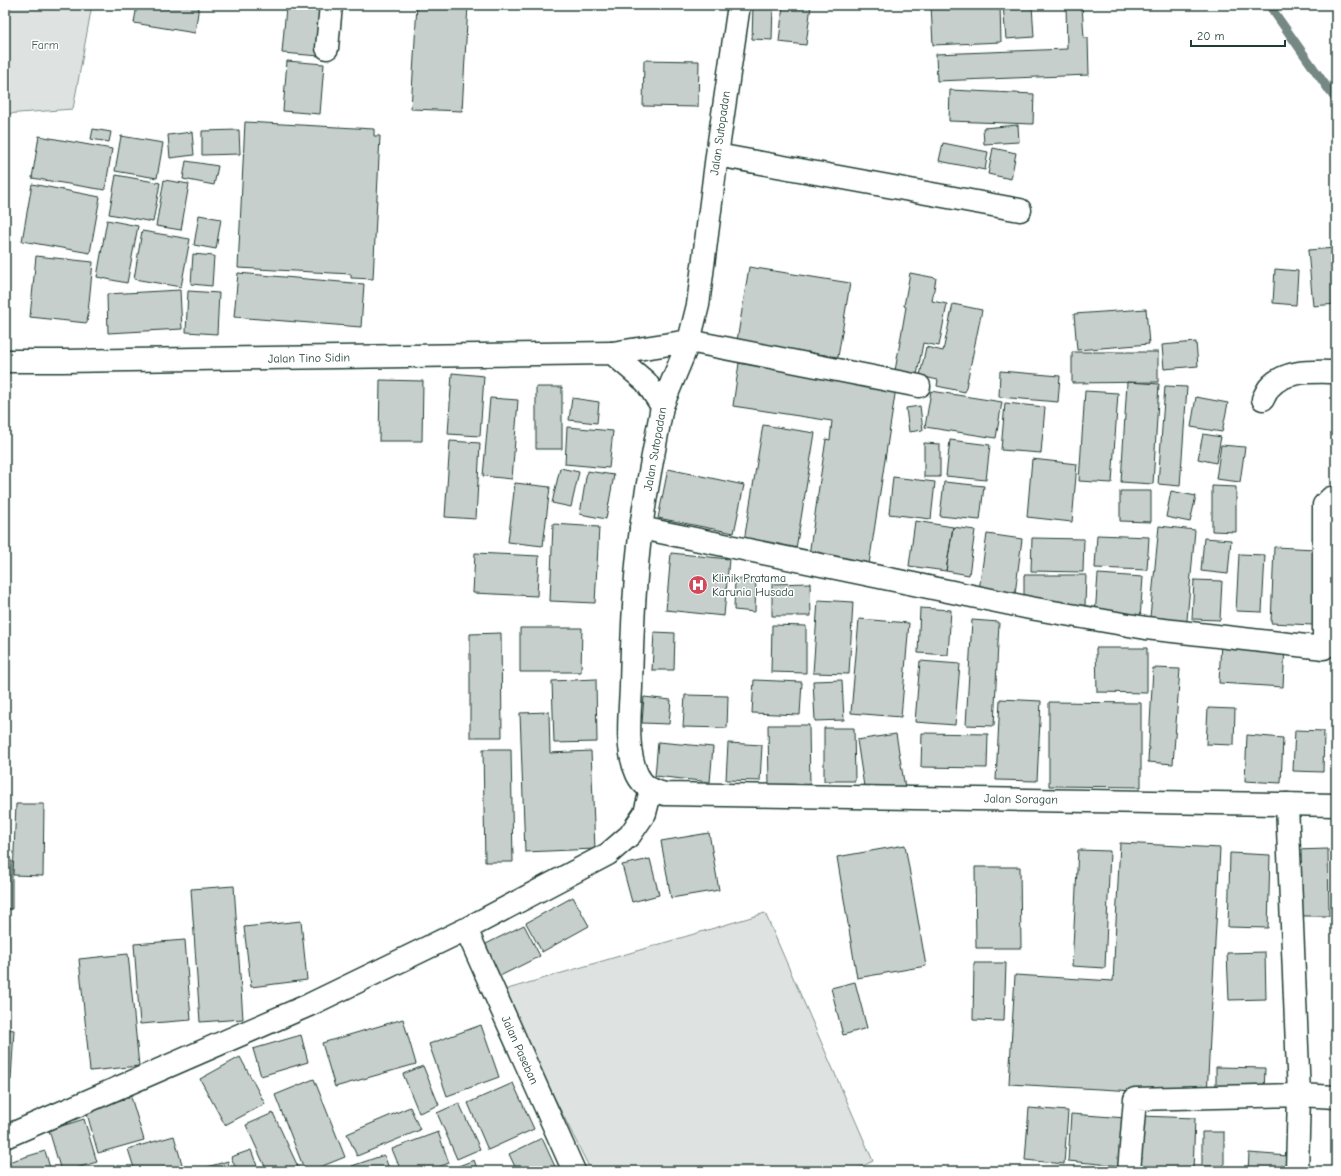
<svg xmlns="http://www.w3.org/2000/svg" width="1341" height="1176" font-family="'Comic Neue',sans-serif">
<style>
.green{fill:#dee3e2;stroke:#7e908b}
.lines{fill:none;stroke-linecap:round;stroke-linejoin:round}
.stream{stroke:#758883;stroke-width:9}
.building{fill:#c7cfcc;stroke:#1f3d34}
.minor-casing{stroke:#1f3d34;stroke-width:25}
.tertiary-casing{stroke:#1f3d34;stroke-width:25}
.minor{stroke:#fff;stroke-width:22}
.tertiary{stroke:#fff;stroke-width:22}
.labels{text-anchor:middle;stroke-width:3;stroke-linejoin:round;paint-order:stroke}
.park-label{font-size:12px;fill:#455e57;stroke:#fff}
.street-label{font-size:12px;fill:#1f3d34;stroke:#fff}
.poi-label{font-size:12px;fill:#1f3d34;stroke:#fff;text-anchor:start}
</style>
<rect width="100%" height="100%" fill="#fff"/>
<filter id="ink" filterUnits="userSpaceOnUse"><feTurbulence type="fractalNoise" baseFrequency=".025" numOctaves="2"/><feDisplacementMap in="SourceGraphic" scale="8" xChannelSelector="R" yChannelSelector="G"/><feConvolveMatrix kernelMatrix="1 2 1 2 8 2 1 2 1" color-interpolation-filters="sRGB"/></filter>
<g filter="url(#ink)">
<path class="green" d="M 5,5 L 92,5 L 73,109 L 5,114 Z
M 765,913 L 873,1161 L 853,1171 L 591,1171 L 501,991 Z"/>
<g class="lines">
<path class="stream" d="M 1269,5 L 1336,100"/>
</g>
<path class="building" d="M 137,5 L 199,5 L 195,33 L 134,23 Z
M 417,5 L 468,5 L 462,111 L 411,109 Z
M 753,5 L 773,5 L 772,40 L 752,39 Z
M 783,5 L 811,5 L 806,45 L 779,42 Z
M 931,5 L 1000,5 L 1001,42 L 933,45 Z
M 1003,5 L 1032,5 L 1034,37 L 1006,39 Z
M 1066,5 L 1082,5 L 1084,38 L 1088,38 L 1089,75 L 937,81 L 936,54 L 1067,49 Z
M 286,7 L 323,9 L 320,56 L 282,53 Z
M 644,60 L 699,61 L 698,107 L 643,106 Z
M 287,61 L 324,64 L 320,114 L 283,111 Z
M 950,90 L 1034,94 L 1033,124 L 949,121 Z
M 245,122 L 374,129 L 374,136 L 380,136 L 373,279 L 351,278 L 351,274 L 238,268 Z
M 1018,125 L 1019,142 L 984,144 L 983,128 Z
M 93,129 L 111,132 L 109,142 L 91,139 Z
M 239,130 L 240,154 L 202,155 L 202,131 Z
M 192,132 L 194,155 L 170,158 L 168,135 Z
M 39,136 L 112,149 L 105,190 L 32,178 Z
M 121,136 L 163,143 L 157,178 L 115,171 Z
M 943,143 L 988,152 L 985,170 L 939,161 Z
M 993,148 L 1016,153 L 1011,179 L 988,174 Z
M 186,161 L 218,166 L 214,185 L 183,179 Z
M 116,175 L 160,183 L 153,222 L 109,214 Z
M 164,180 L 189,184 L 181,230 L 156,226 Z
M 32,184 L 100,197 L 90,253 L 22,241 Z
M 199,215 L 221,219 L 216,249 L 194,245 Z
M 107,220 L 138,226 L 127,283 L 97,277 Z
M 142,231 L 190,239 L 181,287 L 134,279 Z
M 1336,248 L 1336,304 L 1313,306 L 1308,250 Z
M 193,254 L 214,256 L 212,286 L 191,284 Z
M 36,256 L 93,262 L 87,323 L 30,317 Z
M 749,267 L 850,283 L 838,357 L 737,341 Z
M 1275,269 L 1298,271 L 1296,305 L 1273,303 Z
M 238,273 L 364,284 L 361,327 L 234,317 Z
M 910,273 L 936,278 L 932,301 L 947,304 L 939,346 L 923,343 L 917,375 L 895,371 L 906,307 L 904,306 Z
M 180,290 L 182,329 L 108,333 L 107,294 Z
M 188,291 L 219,293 L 217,334 L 186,332 Z
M 953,304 L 982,310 L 965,392 L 937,386 L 938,380 L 920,376 L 926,347 L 943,351 Z
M 1146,309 L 1149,344 L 1077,350 L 1074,314 Z
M 1196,342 L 1198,366 L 1164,369 L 1162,345 Z
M 1072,352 L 1158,352 L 1158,382 L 1072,383 Z
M 739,363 L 896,388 L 869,564 L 809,555 L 826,439 L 830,440 L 832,421 L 733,406 Z
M 1000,371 L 1060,376 L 1058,402 L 999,397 Z
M 452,373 L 484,376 L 480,436 L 448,434 Z
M 380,380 L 423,381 L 422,441 L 379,441 Z
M 1127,382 L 1159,384 L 1153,484 L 1121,482 Z
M 1165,386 L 1187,387 L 1180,486 L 1158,484 Z
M 536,387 L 562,387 L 562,449 L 536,449 Z
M 931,391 L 1002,402 L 996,438 L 925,427 Z
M 1085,391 L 1118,393 L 1112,483 L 1079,481 Z
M 1196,397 L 1228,403 L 1222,432 L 1191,427 Z
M 490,398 L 518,400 L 512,479 L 483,476 Z
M 572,398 L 599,402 L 597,423 L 569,420 Z
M 1005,403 L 1045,407 L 1041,453 L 1001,450 Z
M 920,406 L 923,430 L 909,432 L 906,408 Z
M 763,425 L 815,433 L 795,555 L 743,547 Z
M 567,427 L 613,431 L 609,468 L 565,464 Z
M 1203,434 L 1221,437 L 1216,463 L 1198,459 Z
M 950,440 L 990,445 L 986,480 L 946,476 Z
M 450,441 L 480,443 L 476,519 L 445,517 Z
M 924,443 L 940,444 L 940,477 L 924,477 Z
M 1221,445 L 1245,447 L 1240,482 L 1216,479 Z
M 1032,459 L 1077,464 L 1072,522 L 1027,517 Z
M 560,468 L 579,472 L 571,507 L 552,503 Z
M 668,469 L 744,485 L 734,533 L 658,518 Z
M 587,471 L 614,475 L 606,519 L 580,514 Z
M 893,477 L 935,482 L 931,519 L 889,514 Z
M 944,482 L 984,486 L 980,520 L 940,516 Z
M 515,483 L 550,487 L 543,546 L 508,542 Z
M 1212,486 L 1236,487 L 1236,532 L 1212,531 Z
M 1120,491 L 1151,491 L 1151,522 L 1120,521 Z
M 1171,491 L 1196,496 L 1190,522 L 1166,517 Z
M 915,521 L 953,527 L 946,571 L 909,566 Z
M 553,524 L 599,527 L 595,603 L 550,601 Z
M 1159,526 L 1195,530 L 1186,631 L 1149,627 Z
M 953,527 L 975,530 L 969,575 L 946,571 Z
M 987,534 L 1022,539 L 1015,594 L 979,590 Z
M 1097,535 L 1149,537 L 1147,570 L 1095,568 Z
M 1032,538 L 1084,539 L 1083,572 L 1031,571 Z
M 1204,538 L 1231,540 L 1228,574 L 1201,571 Z
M 1274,547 L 1316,549 L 1313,625 L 1271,623 Z
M 475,553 L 539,556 L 537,596 L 473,593 Z
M 671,553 L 729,559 L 724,616 L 666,610 Z
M 1239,554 L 1265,555 L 1262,612 L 1236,611 Z
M 1098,574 L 1143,577 L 1140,619 L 1095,616 Z
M 1024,575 L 1086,575 L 1085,606 L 1024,607 Z
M 735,578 L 756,579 L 755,612 L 734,610 Z
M 1194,580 L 1222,581 L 1220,620 L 1192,619 Z
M 810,583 L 811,616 L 772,616 L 772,584 Z
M 818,600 L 853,602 L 849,674 L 813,673 Z
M 920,608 L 951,610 L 948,655 L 918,653 Z
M 859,619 L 909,623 L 901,717 L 851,713 Z
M 972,620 L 999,622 L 994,726 L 966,725 Z
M 772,625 L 806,626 L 806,673 L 771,672 Z
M 520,628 L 582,628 L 581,672 L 520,672 Z
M 654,632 L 675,633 L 674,670 L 652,670 Z
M 501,633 L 502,737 L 470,737 L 470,634 Z
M 1221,641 L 1285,644 L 1283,687 L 1219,683 Z
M 1096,648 L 1147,648 L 1147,693 L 1097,692 Z
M 920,661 L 960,664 L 955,725 L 915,722 Z
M 1153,668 L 1180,669 L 1173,764 L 1148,762 Z
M 596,679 L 597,742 L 554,743 L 552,681 Z
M 754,680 L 802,682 L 800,715 L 752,713 Z
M 842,680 L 844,720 L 815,721 L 813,681 Z
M 1336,681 L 1336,713 L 1334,713 Z
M 685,695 L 728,696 L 727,728 L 683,727 Z
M 644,697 L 671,700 L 669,724 L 642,723 Z
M 1000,699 L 1041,701 L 1037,781 L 996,780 Z
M 1049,702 L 1141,703 L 1141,787 L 1049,786 Z
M 1208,708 L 1235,709 L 1234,745 L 1206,744 Z
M 549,712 L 550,753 L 591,751 L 595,849 L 525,852 L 520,713 Z
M 768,725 L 809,725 L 810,786 L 769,786 Z
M 824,728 L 854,728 L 855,781 L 824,781 Z
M 1295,730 L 1324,731 L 1323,772 L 1293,771 Z
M 922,733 L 988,734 L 987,768 L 921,767 Z
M 896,734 L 905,788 L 865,793 L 857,740 Z
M 1247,735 L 1283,738 L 1281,783 L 1245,781 Z
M 658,742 L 713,747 L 710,782 L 655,776 Z
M 728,743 L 762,745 L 760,781 L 726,780 Z
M 483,749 L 511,749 L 513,862 L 485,862 Z
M 16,804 L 44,804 L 43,876 L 13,875 Z
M 709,833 L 719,890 L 671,898 L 661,841 Z
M 1120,843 L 1220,848 L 1207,1095 L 1009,1084 L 1015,975 L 1113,981 Z
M 905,845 L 926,966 L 857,978 L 837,857 Z
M 1328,849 L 1329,916 L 1295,916 L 1294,850 Z
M 1078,850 L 1110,851 L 1105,968 L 1072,966 Z
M 1230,853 L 1270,855 L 1268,928 L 1228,927 Z
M 650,859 L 659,895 L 632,902 L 622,865 Z
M 5,861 L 12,861 L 12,909 L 5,909 Z
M 975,867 L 1020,867 L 1021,948 L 976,948 Z
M 234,886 L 243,1019 L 200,1022 L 191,889 Z
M 573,897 L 589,926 L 542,952 L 526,923 Z
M 301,921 L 307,980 L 251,987 L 244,927 Z
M 5,922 L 9,922 L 6,997 L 5,997 Z
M 524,925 L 540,956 L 498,977 L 482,946 Z
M 185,940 L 191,1020 L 140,1024 L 134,944 Z
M 1265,952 L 1266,999 L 1229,1000 L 1227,953 Z
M 128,954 L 139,1066 L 90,1071 L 79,959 Z
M 974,963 L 1006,963 L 1004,1021 L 973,1020 Z
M 855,982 L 867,1028 L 843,1035 L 831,988 Z
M 403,1019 L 416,1064 L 335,1087 L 322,1043 Z
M 481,1025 L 499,1077 L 447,1096 L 429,1044 Z
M 5,1029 L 14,1030 L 11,1080 L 5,1080 Z
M 301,1035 L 308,1062 L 261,1076 L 253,1049 Z
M 240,1057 L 265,1104 L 225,1125 L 200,1079 Z
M 423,1066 L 439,1105 L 419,1113 L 403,1074 Z
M 1216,1067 L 1265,1068 L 1264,1093 L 1216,1092 Z
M 314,1079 L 345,1157 L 310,1171 L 305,1171 L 275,1095 Z
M 513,1083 L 534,1129 L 488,1150 L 468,1103 Z
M 131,1097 L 144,1140 L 98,1153 L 86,1110 Z
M 459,1103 L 480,1149 L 457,1159 L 437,1113 Z
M 410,1107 L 420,1130 L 357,1156 L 347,1134 Z
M 1029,1108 L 1068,1111 L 1064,1164 L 1025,1160 Z
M 273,1113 L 300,1171 L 267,1171 L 246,1125 Z
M 1071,1114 L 1126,1118 L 1122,1166 L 1068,1161 Z
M 1141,1116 L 1195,1118 L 1193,1171 L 1140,1171 Z
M 84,1119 L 97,1162 L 66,1171 L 61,1171 L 49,1130 Z
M 438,1132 L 449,1163 L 428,1171 L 401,1171 L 392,1149 Z
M 1202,1132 L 1224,1132 L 1224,1166 L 1202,1166 Z
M 174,1136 L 184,1171 L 135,1171 L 128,1149 Z
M 542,1138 L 557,1171 L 517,1171 L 509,1154 Z
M 251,1150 L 259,1171 L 237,1171 L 231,1157 Z
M 45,1151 L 51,1171 L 5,1171 L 5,1163 Z
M 1249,1153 L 1288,1156 L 1287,1171 L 1248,1171 Z
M 384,1155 L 390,1171 L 353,1171 L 352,1166 Z
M 474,1160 L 478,1171 L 446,1171 Z
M 228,1161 L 230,1171 L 194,1171 Z
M 116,1167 L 117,1171 L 101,1171 Z
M 1074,1167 L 1123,1171 L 1074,1171 Z"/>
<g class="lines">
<g class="minor-casing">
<path id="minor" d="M 327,48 L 331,5
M 717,155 L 1020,210
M 612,353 L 689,341 L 919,386
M 1263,399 C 1265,395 1267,391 1269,388 C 1285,369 1314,372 1336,372
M 662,406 L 689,341 L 698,305 L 717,155 L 739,5
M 641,528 L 1030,608 L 1146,628 L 1324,648 L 1324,505 L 1331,498 L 1336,498
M 1287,804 L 1299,1095 L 1297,1171
M 466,929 L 574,1171
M 5,1137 L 309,1005 L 466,929 L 608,854 L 630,835 L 645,813 L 651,790
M 1129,1171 L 1135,1099 L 1299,1095 L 1336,1097"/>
</g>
<g class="tertiary-casing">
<path id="tertiary" d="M 5,361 L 62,361 L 612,353 L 646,382 L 662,406 C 655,447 646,488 641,529 C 634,581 632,634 631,687 C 630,714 625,748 637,774 C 643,787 653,791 665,794 L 1336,805"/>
</g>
<use href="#minor" class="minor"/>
<use href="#tertiary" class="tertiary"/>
</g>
</g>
<defs>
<g id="hospital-disc" transform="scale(1)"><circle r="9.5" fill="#d1495b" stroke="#fff"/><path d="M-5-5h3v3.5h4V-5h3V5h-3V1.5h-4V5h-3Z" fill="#fff"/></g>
</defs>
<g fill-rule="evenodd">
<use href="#hospital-disc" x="698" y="585"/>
</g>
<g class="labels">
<g class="park-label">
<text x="45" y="49">Farm</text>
</g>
<g class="street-label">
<text transform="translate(720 133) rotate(-82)" y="4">Jalan Sutopadan</text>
<text transform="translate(309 358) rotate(-1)" y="4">Jalan Tino Sidin</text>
<text transform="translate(655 449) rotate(-80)" y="4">Jalan Sutopadan</text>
<text transform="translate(1021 799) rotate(1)" y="4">Jalan Soragan</text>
<text transform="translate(520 1050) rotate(66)" y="4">Jalan Paseban</text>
</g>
<g class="poi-label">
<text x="712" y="582">Klinik Pratama<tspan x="712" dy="14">Karunia Husada</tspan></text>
</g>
</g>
<rect width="1341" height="1176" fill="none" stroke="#fff" stroke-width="20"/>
<rect x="10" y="10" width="1321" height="1156" fill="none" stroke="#1f3d34" stroke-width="1.5" filter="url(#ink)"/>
<path d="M1191 40v6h94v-6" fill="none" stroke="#1f3d34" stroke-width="2"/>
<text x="1197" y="40" font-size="12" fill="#1f3d34" stroke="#ffffff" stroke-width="3" paint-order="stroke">20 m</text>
</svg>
